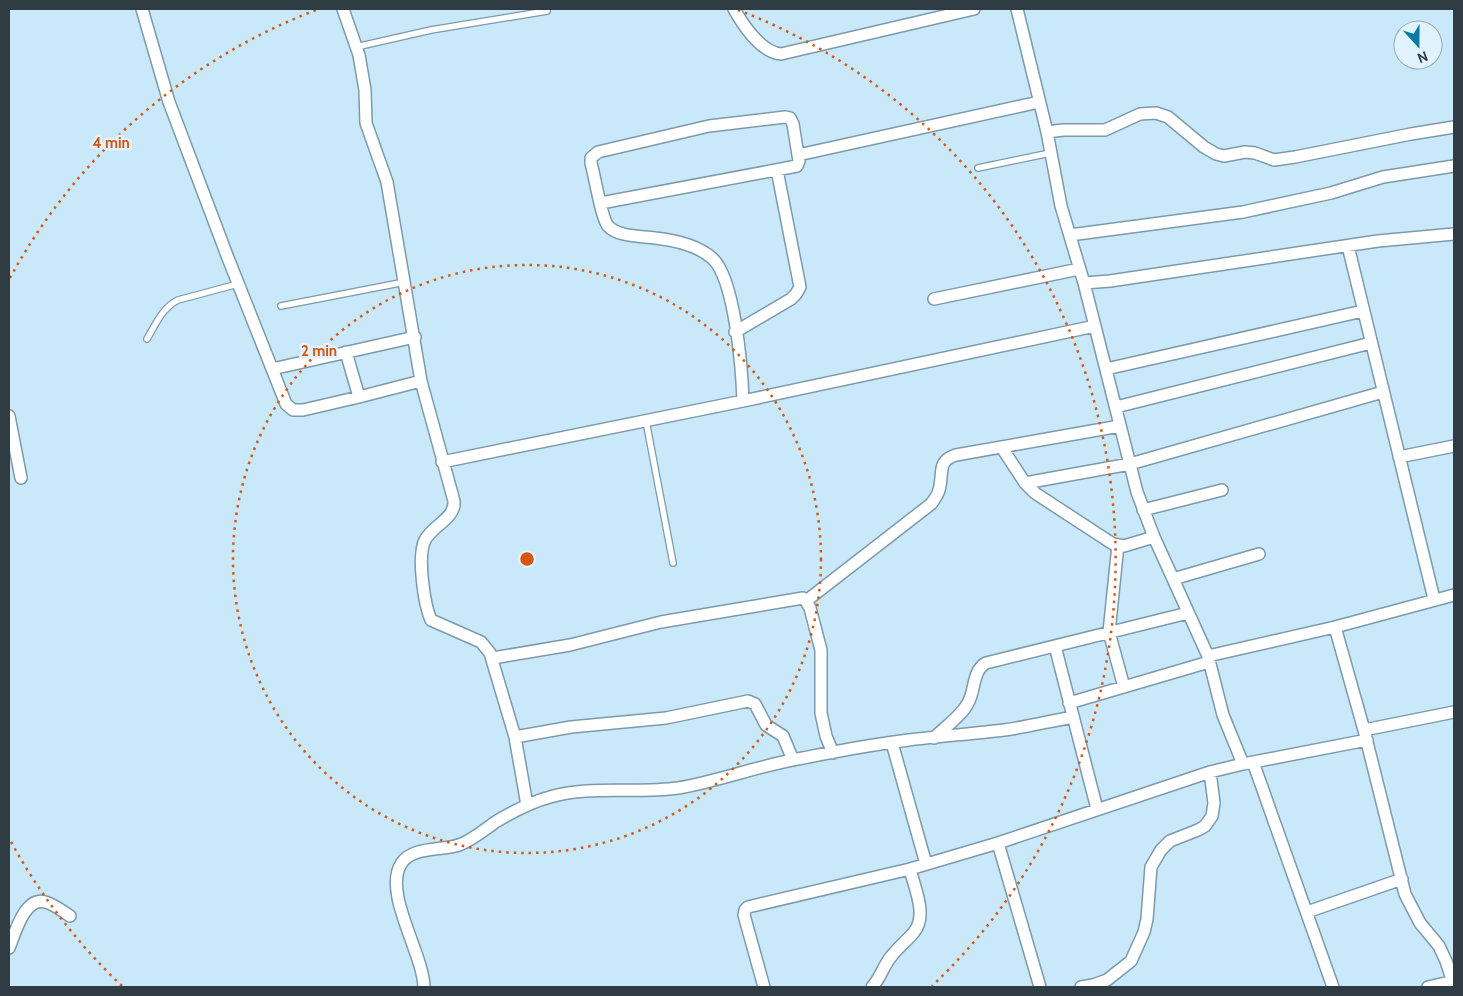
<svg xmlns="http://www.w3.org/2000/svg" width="1463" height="996" font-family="Cabin,sans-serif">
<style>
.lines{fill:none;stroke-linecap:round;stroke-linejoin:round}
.service-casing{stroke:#7d9aaa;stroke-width:8}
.minor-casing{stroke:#7d9aaa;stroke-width:14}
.service{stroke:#fff;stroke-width:5.5}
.minor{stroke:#fff;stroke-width:11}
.ring{fill:none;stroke:#d65612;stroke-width:2.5;stroke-dasharray:2.5 5}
.centre{fill:#d65612;stroke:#e1f3fd;stroke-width:2.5}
.ring-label{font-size:15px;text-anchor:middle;font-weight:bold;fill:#d65612;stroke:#e1f3fd;stroke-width:5;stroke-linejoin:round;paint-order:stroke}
</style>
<rect width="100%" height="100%" fill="#c9e8f9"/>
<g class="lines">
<g class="service-casing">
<path id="service" d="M 356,47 L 431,30 L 547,11
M 978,168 L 1050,153
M 281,306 L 405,282
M 147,339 C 156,324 162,308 178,300 L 238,284
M 646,421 L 673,563"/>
</g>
<g class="minor-casing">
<path id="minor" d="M 142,9 L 169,102 L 228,258 L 286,404 L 293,410 L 303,410 L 359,397 L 421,381
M 343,9 L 359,55 L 365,90 L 366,123 L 387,182 L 421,381 L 454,501 C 456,518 432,526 425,540 C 417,556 424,604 431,620 L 481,642 L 490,653 L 515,737 L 527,805
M 734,9 C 743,25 761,52 781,54 L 974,9
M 1017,9 L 1047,132 L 1061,206 L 1084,283 L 1110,281 L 1378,241 L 1454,234
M 1047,132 L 1063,130 L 1105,130 L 1140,114 L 1156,113 L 1168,117 L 1204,147 L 1216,154 L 1224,156 L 1245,152 L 1255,153 L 1274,160 L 1295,157 L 1411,134 L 1454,127
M 798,155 L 1039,102
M 601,203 L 797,166 L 799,161 L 793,124 L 790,118 L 785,117 L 709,126 L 598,152 L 591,158 L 591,163 C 595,177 601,217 608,226 C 618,237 641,236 655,238 C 674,240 697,245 712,258 C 735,278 742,370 743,401
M 1070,235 L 1243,212 L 1331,193 L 1383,177 L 1454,166
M 1348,246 L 1434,599
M 1084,283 L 1137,492 L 1154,537 L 1208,656 L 1335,627 L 1454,595
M 934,299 L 1079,269
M 735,332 L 791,299 L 796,294 L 800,287 L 777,170
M 346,352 L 359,397
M 272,369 L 415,337
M 1106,369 L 1363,311
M 1116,407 L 1371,343
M 9,416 L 21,478
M 1002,448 L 1025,483 L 1035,493 L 1113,544 L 1124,546 L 1154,537
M 1399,457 L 1454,446
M 442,462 L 743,401 L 1095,326
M 1025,483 L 1130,464 L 1383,392
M 1143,510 L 1222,490
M 1118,545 L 1109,632 L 1124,687
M 1173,579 L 1259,554
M 806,601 L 931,504 C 934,500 938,495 939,490 C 944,474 936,461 956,455 L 1120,426
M 1335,627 L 1364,730 L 1405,894 L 1420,923 L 1439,946 L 1446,961 L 1454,985
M 1055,646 L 1097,809
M 1208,656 L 1223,715 L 1243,764
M 493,658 L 570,645 L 661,622 L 803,598 L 806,601 L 810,608 L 821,650 L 821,713 L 826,736 L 833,753
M 1069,703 L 1209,662
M 1364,730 L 1454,712
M 515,737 L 571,727 L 666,718 L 748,701 L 755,704 L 766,725 L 783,736 L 793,760
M 934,738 C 945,727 963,715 969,701 C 975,689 973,670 986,663 L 1188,613
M 892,743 L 926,864
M 1253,762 L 1333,987
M 998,843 L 1040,987
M 1307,912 L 1402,879
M 9,948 C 15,933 25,896 45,902 C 54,904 62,911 70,916
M 424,987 C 423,953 383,893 401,864 C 412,846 441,851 459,845 C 473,840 485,829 497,821 C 514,811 531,802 550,797 C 590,785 636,794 678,788 C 720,781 760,765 803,758 C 838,751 873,744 909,740 C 940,736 972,734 1004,730 C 1027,727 1050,721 1073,717
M 764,987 L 744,915 L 745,910 L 748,907 L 910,869 L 998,843 L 1210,772 L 1243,764 L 1367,740
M 872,987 C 880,979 883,967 890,958 C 897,948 907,941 914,932 C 928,915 914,887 910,869
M 1081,987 L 1093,985 L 1107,980 L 1131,961 L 1144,932 L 1147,919 L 1151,867 L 1161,850 L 1170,841 L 1198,830 L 1205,826 L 1212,816 L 1214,803 L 1210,772
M 1428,987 L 1454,981"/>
</g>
<use href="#service" class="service"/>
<use href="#minor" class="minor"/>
</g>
<g class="ring">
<circle cx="527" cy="559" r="294"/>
<path d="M122 986A588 588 0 0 1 10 840M10 278A588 588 0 0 1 316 10M738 10A588 588 0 0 1 932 986"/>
</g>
<circle cx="527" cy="559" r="8" class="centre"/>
<g class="ring-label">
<text x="111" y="148">4 min</text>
<text x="319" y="356">2 min</text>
</g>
<rect width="1463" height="996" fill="none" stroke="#303c43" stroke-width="20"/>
<g transform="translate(1418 45) rotate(159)"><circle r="24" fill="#e1f3fd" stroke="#9aaab3"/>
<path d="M0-4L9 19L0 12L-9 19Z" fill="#097aa3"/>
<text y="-8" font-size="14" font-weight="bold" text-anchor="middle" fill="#303c43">N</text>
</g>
</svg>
